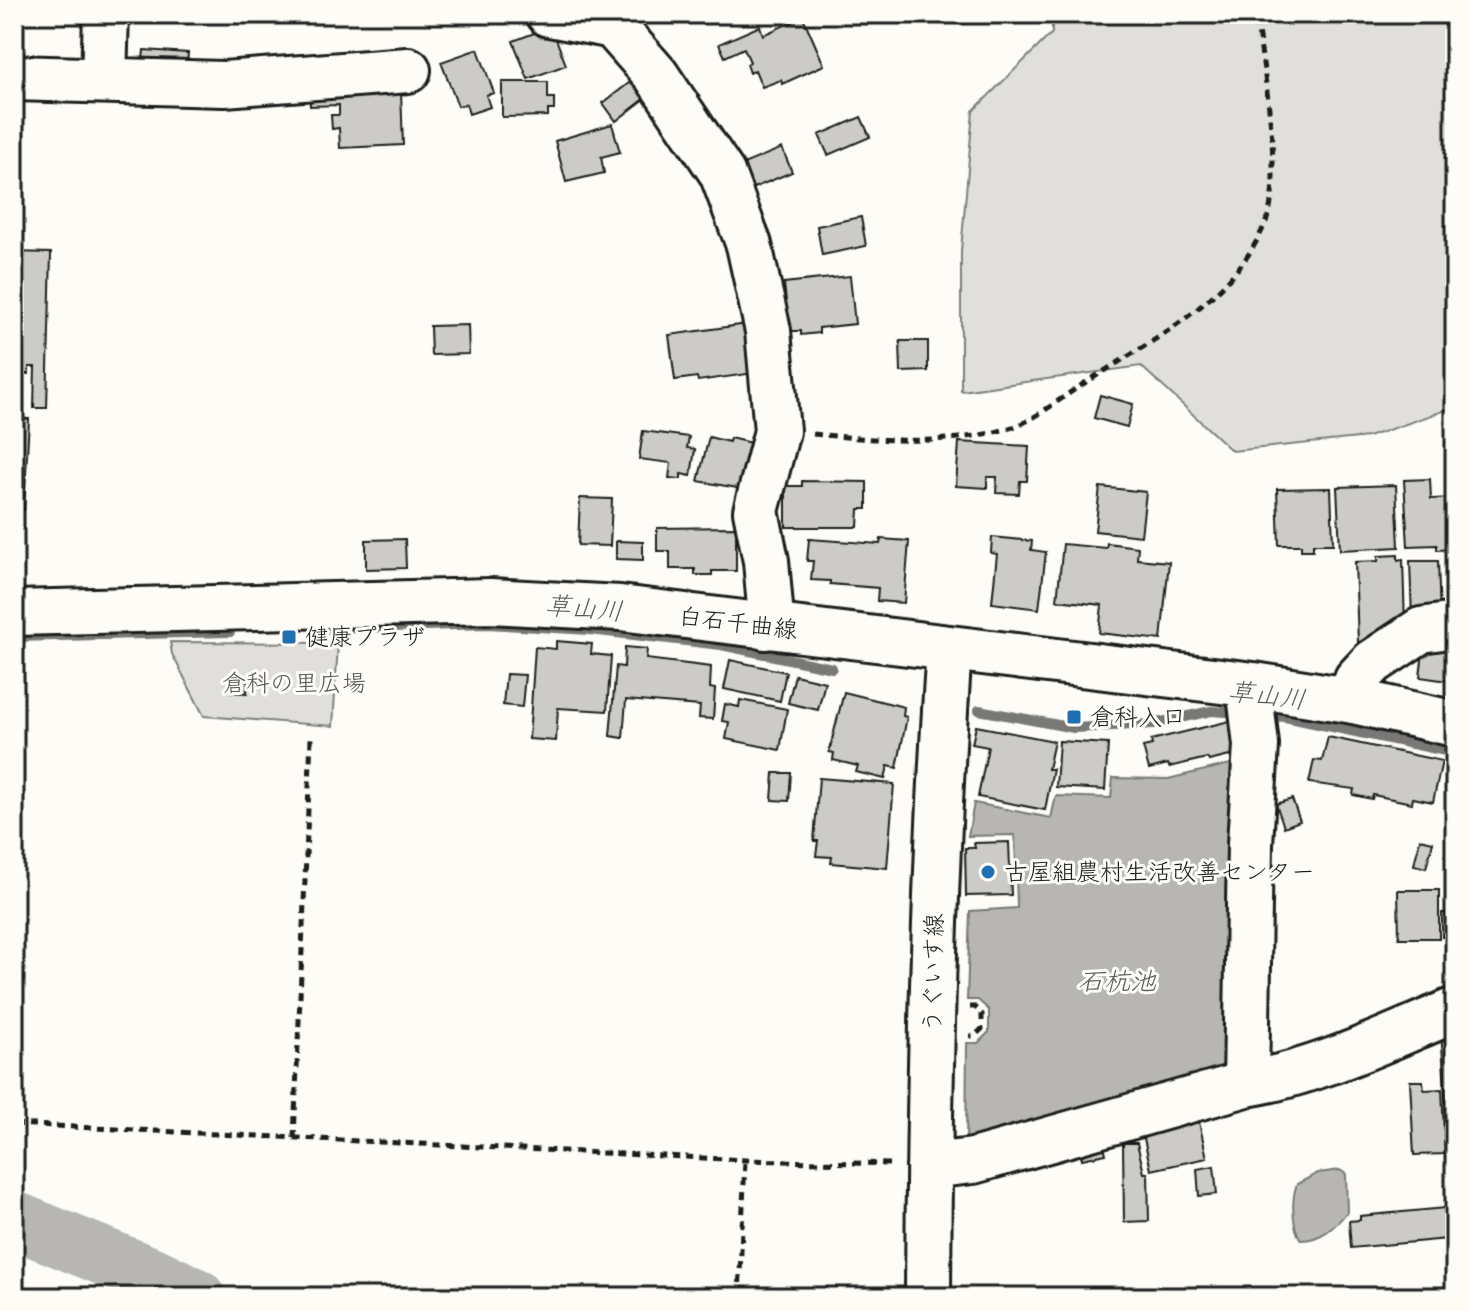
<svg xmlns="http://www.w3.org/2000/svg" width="1469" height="1311" font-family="'Architects Daughter','Klee One',sans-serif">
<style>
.green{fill:#e0dfdb;stroke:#7e7e7c;stroke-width:2}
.water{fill:#b7b6b2;stroke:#797876;stroke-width:2}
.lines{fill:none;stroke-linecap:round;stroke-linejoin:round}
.stream{stroke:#797876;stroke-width:10}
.river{stroke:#b7b6b2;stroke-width:58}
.building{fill:#cccbc8;stroke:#1c1c1c;stroke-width:2}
.minor-casing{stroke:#1c1c1c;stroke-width:50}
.major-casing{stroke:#1c1c1c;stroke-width:50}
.path{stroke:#1c1c1c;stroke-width:5;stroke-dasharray:8 6;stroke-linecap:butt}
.minor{stroke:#fdfcf7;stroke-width:44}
.major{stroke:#fdfcf7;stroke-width:44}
.poi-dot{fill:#1f6fb2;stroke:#fdfcf7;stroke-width:3}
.labels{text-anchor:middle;stroke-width:6;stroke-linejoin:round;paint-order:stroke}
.street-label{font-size:24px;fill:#1c1c1c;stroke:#fdfcf7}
.poi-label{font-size:24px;fill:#1c1c1c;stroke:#fdfcf7;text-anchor:start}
.park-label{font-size:24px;fill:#575655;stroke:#fdfcf7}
.water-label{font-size:26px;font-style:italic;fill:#5a5a58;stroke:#fdfcf7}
</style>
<rect width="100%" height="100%" fill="#fdfcf7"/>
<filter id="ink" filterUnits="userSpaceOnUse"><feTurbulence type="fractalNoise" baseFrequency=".0125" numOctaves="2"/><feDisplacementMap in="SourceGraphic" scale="16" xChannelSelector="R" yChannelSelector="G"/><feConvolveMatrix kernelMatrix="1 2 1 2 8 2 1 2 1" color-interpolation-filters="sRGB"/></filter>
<g filter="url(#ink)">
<path class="green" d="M 1052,14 L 1455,14 L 1455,407 L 1368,437 L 1232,451 L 1141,366 L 961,391 L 961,251 L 973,111 L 1052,33 Z
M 170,642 L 338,643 L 333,726 L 204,716 L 172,654 Z"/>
<path class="water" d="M 1247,760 L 1231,1070 L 966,1150 L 967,1043 L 978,1043 L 989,1032 L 989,1010 L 978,1000 L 967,1000 L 970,911 L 1017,908 L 1015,835 L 968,836 L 974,803 L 1051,818 L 1056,796 L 1111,798 L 1113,778 L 1168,779 Z
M 1340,1170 L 1346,1174 L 1347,1212 C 1335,1227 1321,1240 1301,1240 C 1292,1227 1291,1199 1297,1184 L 1318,1173 Z"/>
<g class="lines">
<path class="stream" d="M 330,629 L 487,624 L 590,630 L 721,645 L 832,668
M 14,637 L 230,632
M 979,710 L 1074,728 L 1153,724 L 1211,711 L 1241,713
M 1261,715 L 1285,717 L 1455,753"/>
<path class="river" d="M 14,1220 L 157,1278 L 196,1297"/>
</g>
<path class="building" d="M 803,17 L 824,65 L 782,84 L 781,80 L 762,87 L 755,70 L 750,73 L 747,64 L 750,62 L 744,48 L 725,57 L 719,44 L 760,26 L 763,35 Z
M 553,31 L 566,65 L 528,79 L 513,41 L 537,32 L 539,36 Z
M 478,49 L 494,93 L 486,95 L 490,107 L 469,114 L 466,104 L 458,106 L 441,62 Z
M 144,50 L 188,53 L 186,73 L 142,70 Z
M 637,77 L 651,94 L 616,121 L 603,103 Z
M 502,82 L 548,82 L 548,98 L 554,98 L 554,110 L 548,110 L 548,116 L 502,117 Z
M 309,84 L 401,92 L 403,145 L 340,148 L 339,128 L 332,129 L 331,115 L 339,115 L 339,105 L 310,106 Z
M 861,117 L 870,137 L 828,155 L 819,135 Z
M 612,124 L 620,152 L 601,157 L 604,173 L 566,182 L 555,141 Z
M 782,148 L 792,172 L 751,189 L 741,165 Z
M 861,217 L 866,246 L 822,255 L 817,226 Z
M 14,252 L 51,253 L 47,408 L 34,408 L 35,367 L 29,367 L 29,374 L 14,373 Z
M 850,276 L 855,324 L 819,328 L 819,333 L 801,335 L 801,331 L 789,331 L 784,283 Z
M 748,324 L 755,373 L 698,381 L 697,377 L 675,380 L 669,335 Z
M 468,325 L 469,354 L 431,355 L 430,326 Z
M 900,341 L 928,341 L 928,371 L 901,372 Z
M 1100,395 L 1133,404 L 1127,427 L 1094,418 Z
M 14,418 L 29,419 L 24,510 L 20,510 L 19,524 L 14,524 Z
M 643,431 L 689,437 L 687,448 L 695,449 L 691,476 L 681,474 L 681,479 L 669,478 L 671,463 L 639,459 Z
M 709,437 L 729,442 L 730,438 L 755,444 L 743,489 L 698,481 Z
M 959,442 L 1029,446 L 1027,481 L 1020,481 L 1019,494 L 996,493 L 997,477 L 987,477 L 987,488 L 956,486 Z
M 1430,479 L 1431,499 L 1455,498 L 1455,549 L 1437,550 L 1437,545 L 1408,546 L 1404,480 Z
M 802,481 L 867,482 L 867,509 L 859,509 L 858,527 L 786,527 L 786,486 L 802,486 Z
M 1396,485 L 1399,547 L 1340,550 L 1337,487 Z
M 1100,487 L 1146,492 L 1141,536 L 1095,531 Z
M 1331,488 L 1333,544 L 1313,544 L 1313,550 L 1301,550 L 1301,545 L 1279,545 L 1277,489 Z
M 580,498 L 612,499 L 610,546 L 578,545 Z
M 736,527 L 736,571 L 712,571 L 712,575 L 695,575 L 695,569 L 670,569 L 670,551 L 657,551 L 657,528 Z
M 992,537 L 1032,541 L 1031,550 L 1046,552 L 1039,609 L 992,603 L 997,554 L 991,553 Z
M 405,539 L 406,568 L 366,569 L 366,540 Z
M 809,539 L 880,544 L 881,539 L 909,541 L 904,603 L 877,601 L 878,588 L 830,584 L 830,581 L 811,580 L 813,561 L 807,561 Z
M 616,541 L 643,542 L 643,560 L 616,559 Z
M 1107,543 L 1138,547 L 1137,559 L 1169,562 L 1161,640 L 1099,633 L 1102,605 L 1057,600 L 1063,544 L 1106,548 Z
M 1398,555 L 1398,560 L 1403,559 L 1405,628 L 1385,641 L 1358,642 L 1355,562 L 1378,561 L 1378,556 Z
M 1410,561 L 1438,561 L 1440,617 L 1412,618 Z
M 556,641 L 592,644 L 591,654 L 611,656 L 607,711 L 558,708 L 556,741 L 529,739 L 535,647 L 556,649 Z
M 1424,643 L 1455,647 L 1455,682 L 1420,677 Z
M 625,647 L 647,649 L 646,659 L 711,667 L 710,688 L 715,689 L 713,719 L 699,718 L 700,706 L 626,700 L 623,738 L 610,736 L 616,666 L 624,667 Z
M 730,660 L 786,672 L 780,701 L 724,689 Z
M 506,674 L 525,675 L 522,707 L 503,705 Z
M 795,675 L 825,682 L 818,710 L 788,703 Z
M 232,676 L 248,677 L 247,693 L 231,692 Z
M 844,692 L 904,707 L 903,716 L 907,717 L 897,768 L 888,766 L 885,779 L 856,772 L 858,766 L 833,760 L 834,753 L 829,752 Z
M 740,700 L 787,709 L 780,750 L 726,739 L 729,722 L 722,721 L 725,704 L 739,707 Z
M 1230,721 L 1238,754 L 1209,761 L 1207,758 L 1169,767 L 1168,764 L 1149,769 L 1143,747 L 1152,745 L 1151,740 Z
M 976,726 L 1054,741 L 1048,769 L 1053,769 L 1045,810 L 978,797 L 988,747 L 972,744 Z
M 1328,737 L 1442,761 L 1433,802 L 1413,798 L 1412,803 L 1373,795 L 1372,799 L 1353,795 L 1354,789 L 1309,783 L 1314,760 L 1322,761 Z
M 1059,741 L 1108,744 L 1105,790 L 1056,787 Z
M 774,773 L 791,773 L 789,801 L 772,800 Z
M 819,778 L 894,784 L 887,868 L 831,863 L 832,857 L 816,856 L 818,841 L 814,841 Z
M 1292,799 L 1300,821 L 1284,827 L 1276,804 Z
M 1420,839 L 1433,842 L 1426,868 L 1414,865 Z
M 1009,842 L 1011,895 L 966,896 L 965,848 L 975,848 L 974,843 Z
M 1398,890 L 1439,890 L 1439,938 L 1399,938 Z
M 1442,913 L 1455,913 L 1455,937 L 1442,937 Z
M 1455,1031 L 1455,1114 L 1447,1115 L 1441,1032 Z
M 1410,1081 L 1423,1081 L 1424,1090 L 1442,1089 L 1445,1154 L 1414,1155 Z
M 1197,1113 L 1207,1158 L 1151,1170 L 1141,1125 Z
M 1448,1121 L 1455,1121 L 1455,1144 L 1448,1145 Z
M 1102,1138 L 1106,1154 L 1082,1159 L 1079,1143 Z
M 1123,1143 L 1137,1143 L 1144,1173 L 1148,1173 L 1149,1221 L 1124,1222 Z
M 1214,1166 L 1217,1194 L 1199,1196 L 1197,1169 Z
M 1445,1208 L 1447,1239 L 1351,1248 L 1349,1221 L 1360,1220 L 1360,1216 Z"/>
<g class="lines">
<g class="minor-casing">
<path id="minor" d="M 549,14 L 613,26 L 656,75 L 722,173 L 749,245 L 768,331 L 777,431 L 756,511 L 766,561 L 770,607 L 765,627
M 14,78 L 224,84 L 408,70
M 104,79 L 106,14
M 1354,701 L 1357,679 L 1373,662 L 1421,630 L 1455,625
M 1246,1084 L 1250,844 L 1256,745 L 1249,685
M 929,1166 L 973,1161 L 1246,1084 C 1317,1073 1389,1037 1455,1010
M 928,1297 C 929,1081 934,865 949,649"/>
</g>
<g class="major-casing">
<path id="major" d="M 14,613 L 490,601 L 620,608 L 1254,685 L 1354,701 L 1455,724"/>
</g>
<path class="path" d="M 813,434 C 879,440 949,447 1013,427 C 1033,421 1061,398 1080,386 C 1149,342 1235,301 1267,219 C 1283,175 1263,62 1255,14
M 970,1007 L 975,1007 L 982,1014 L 982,1029 L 974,1036 L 970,1036
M 14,1124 L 745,1160 L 892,1164
M 294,1138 L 311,738
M 739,1297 L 745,1160"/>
<use href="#minor" class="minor"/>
<use href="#major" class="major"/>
</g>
</g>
<g class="poi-dot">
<rect x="281" y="629" width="16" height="16" rx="4"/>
<rect x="1066" y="709" width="16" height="16" rx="4"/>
<circle cx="988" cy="872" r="8"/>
</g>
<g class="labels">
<g class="street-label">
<text transform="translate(738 623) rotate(7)" y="8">白石千曲線</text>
<text transform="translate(933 973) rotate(-89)" y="8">うぐいす線</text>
</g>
<g class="poi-label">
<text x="305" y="645">健康プラザ</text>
<text x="1090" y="725">倉科入口</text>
<text x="1004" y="880">古屋組農村生活改善センター</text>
</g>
<g class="park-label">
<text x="294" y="691">倉科の里広場</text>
</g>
<g class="water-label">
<text transform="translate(584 608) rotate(5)" y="9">草山川</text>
<text transform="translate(1267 695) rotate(7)" y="9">草山川</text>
<text x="1117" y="990">石杭池</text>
</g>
</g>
<rect width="1469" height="1311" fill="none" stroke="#fdfcf7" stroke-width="48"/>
<rect x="24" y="24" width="1421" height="1263" fill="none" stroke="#1c1c1c" stroke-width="3" filter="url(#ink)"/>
</svg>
